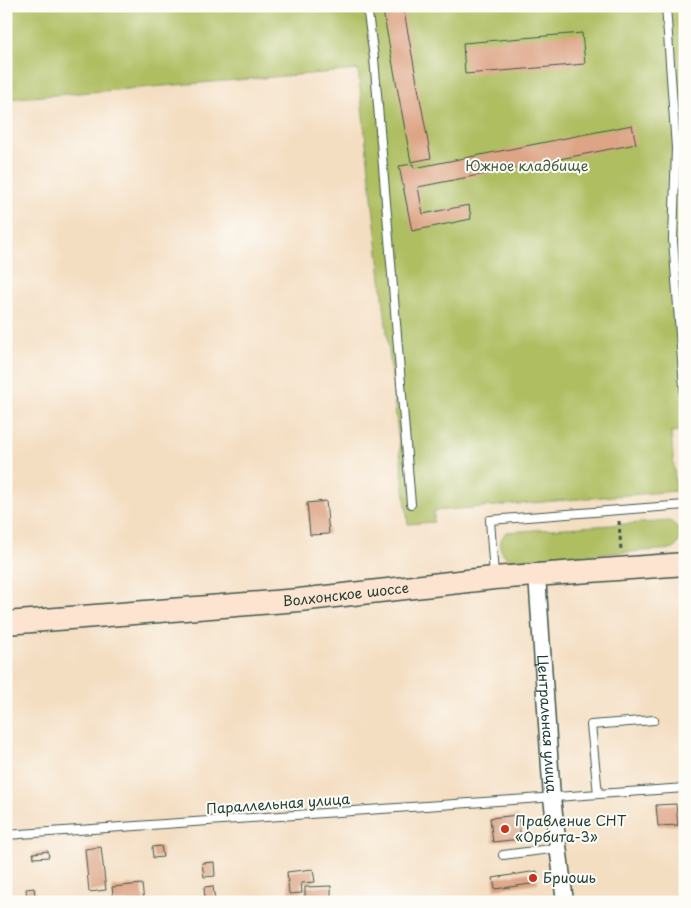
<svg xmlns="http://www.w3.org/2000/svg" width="691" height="908" font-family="'Playpen Sans',sans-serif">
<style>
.green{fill:#aebe61;stroke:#667e4a}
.building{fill:#dda485}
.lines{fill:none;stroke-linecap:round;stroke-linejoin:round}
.lane-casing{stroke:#3f5549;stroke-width:10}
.street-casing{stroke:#3f5549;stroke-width:19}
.secondary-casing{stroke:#3f5549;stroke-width:25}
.path{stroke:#3f5549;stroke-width:3;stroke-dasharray:4 4;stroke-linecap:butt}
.lane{stroke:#fff;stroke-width:8}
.street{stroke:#fff;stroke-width:16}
.secondary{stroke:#fde4d1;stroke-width:22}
.poi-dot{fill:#c8321e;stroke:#fdfcf7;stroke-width:2}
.labels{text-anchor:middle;stroke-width:4;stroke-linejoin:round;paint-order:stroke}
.park-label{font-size:14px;fill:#435d3f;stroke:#fdfcf7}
.street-label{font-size:14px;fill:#1f3d34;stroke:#fdfcf7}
.poi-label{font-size:14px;fill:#1f3d34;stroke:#fdfcf7;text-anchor:start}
</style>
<rect width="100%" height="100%" fill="#fdfcf7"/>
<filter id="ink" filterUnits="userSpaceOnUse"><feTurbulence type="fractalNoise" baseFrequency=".02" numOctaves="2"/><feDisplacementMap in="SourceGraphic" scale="10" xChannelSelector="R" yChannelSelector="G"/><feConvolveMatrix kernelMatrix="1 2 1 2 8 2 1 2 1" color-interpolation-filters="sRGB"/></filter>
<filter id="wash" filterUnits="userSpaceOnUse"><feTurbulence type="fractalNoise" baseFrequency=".0096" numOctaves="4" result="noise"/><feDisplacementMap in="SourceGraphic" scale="20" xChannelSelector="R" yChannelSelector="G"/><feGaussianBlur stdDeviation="1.12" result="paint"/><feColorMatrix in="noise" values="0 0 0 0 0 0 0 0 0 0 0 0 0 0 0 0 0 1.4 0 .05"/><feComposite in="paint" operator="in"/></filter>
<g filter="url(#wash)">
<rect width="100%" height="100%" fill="#f4dec2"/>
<path class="green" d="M 6,6 L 685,6 L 685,430 L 671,432 L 676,491 L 434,511 L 434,522 L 408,524 L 358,70 L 6,99 Z
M 670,521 C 682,529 683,538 674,549 L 510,560 C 498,551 497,544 506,532 Z"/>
<g id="blocks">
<path class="building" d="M 382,6 L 403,6 L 431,158 L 411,162 Z
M 582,33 L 585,64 L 465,74 L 463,43 Z
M 632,125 L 636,144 L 418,187 L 423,214 L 469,205 L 471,219 L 412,231 L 399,166 L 413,164 L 414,168 Z
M 326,501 L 329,534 L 310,535 L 307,503 Z
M 676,804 L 678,825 L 658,826 L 656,805 Z
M 518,815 L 521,839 L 493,842 L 490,818 Z
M 161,846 L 163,857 L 153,858 L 152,847 Z
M 101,847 L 106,890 L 89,892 L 85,849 Z
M 48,851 L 49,857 L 34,858 L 33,853 Z
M 214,862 L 215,876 L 204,877 L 202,863 Z
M 313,869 L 315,882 L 301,883 L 302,893 L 289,894 L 287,872 Z
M 537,871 L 538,883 L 495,889 L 493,878 Z
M 142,884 L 144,902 L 114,902 L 112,887 Z
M 213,886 L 215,901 L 205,902 L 204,887 Z
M 331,886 L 331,902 L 305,902 L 305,887 Z
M 34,888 L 36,902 L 27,902 L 26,889 Z"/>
</g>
</g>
<g filter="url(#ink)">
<use href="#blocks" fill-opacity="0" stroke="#3f5549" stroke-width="1"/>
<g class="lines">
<g class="lane-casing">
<path id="lane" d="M 367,6 L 374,58 L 411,504
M 666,6 L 676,148 L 673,240 L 685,400
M 494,575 L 490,520 L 685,505
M 598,794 L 591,725 L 654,720
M 6,835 L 685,788
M 503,855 L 558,848"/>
</g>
<g class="street-casing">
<g id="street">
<path id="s1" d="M 537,575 L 552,798 L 565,902"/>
</g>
</g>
<g class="secondary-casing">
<g id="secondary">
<path id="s2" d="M 6,623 L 299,600 L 494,578 L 685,564"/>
</g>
</g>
<path class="path" d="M 619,521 L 621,551"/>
<use href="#lane" class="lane"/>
<use href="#street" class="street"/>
<use href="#secondary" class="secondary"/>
</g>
</g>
<g class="poi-dot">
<circle cx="505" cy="829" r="5"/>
<circle cx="533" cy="878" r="5"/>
</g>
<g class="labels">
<g class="park-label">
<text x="527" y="171">Южное кладбище</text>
</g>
<g class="street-label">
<text dy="5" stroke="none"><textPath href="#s2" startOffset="341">Волхонское шоссе</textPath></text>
<text dy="5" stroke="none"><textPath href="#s1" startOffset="149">Центральная улица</textPath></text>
<text transform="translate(278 804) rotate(-4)" y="5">Параллельная улица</text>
</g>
<g class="poi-label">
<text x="515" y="826">Правление СНТ<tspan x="515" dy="16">«Орбита-3»</tspan></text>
<text x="543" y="883">Бриошь</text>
</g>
</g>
<rect width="691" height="908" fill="none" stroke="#fdfcf7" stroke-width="25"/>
</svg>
